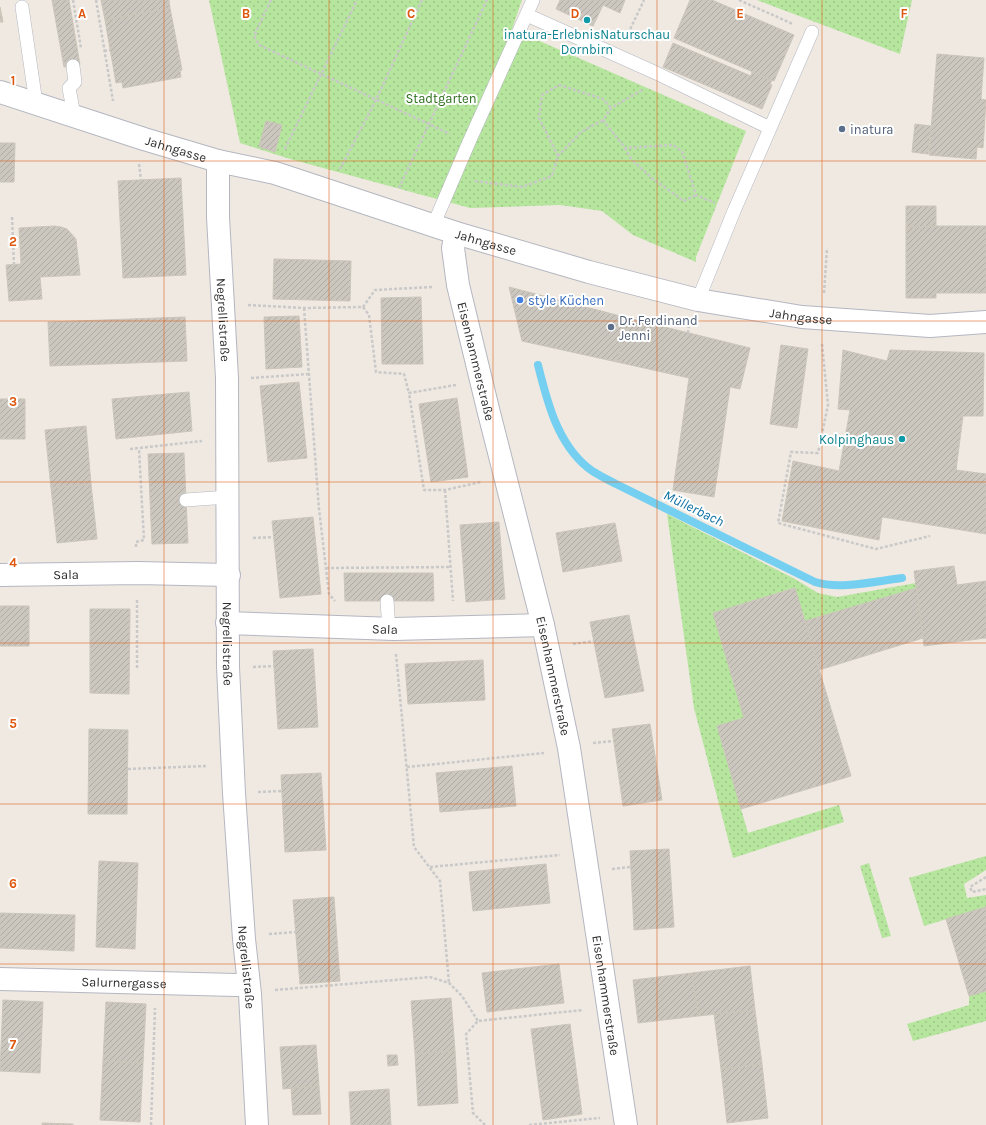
<svg xmlns="http://www.w3.org/2000/svg" width="986" height="1125" font-family="Karla,sans-serif">
<style>
.grass{fill:url(#grass-dots)}
.lines{fill:none;stroke-linecap:round;stroke-linejoin:round}
.stream{stroke:#75cff0;stroke-width:8}
.building{fill:url(#building-hatch);stroke:#cbc5ba}
.lane-casing{stroke:#b4b7c1;stroke-width:14}
.street-casing{stroke:#b4b7c1;stroke-width:24}
.path{stroke:#c9c9c9;stroke-width:2.5;stroke-dasharray:3 2;stroke-linecap:butt}
.lane{stroke:#fff;stroke-width:13}
.street{stroke:#fff;stroke-width:22}
.grid{fill:none;stroke:#df570e;stroke-width:1;stroke-opacity:0.55}
.culture-dot{fill:#0f9aa8;stroke:#fff;stroke-width:1.5}
.service-dot{fill:#5c6f8a;stroke:#fff;stroke-width:1.5}
.shop-dot{fill:#3f7fe0;stroke:#fff;stroke-width:1.5}
.labels{text-anchor:middle;stroke-width:4;stroke-linejoin:round;paint-order:stroke}
.culture-label{font-size:13px;fill:#0d838f;stroke:#fff}
.park-label{font-size:13px;fill:#2c6e1b;stroke:#fff}
.service-label{font-size:13px;fill:#4e5e75;stroke:#fff;text-anchor:start}
.street-label{font-size:13px;fill:#2e2e2e;stroke:#fff}
.shop-label{font-size:13px;fill:#366cbe;stroke:#fff;text-anchor:start}
.water-label{font-size:14px;font-style:italic;fill:#0d6fa3;stroke:#fff}
.grid-label{font-size:13px;text-anchor:middle;font-weight:bold;fill:#df570e;stroke:#fff;stroke-width:4;stroke-linejoin:round;paint-order:stroke}
</style>
<defs>
<pattern id="grass-dots" width="8" height="8" patternUnits="userSpaceOnUse"><rect width="8" height="8" fill="#b6e59e"/><path d="M2 2h.1M6 6h.1" fill="none" stroke="#9dc588" stroke-width="1.8" stroke-linecap="round"/></pattern>
<pattern id="building-hatch" width="6" height="6" patternUnits="userSpaceOnUse"><rect width="6" height="6" fill="#cbc7bf"/><path d="M-1 1l2-2M0 6l6-6M5 7l2-2" fill="none" stroke="#afaba4"/></pattern>
</defs>
<rect width="100%" height="100%" fill="#efe9e1"/>
<path class="grass" d="M 209,0 L 522,0 L 512,29 L 746,131 L 696,257 L 696,262 L 633,235 L 602,211 L 560,205 L 470,208 L 290,159 L 240,143 Z
M 757,0 L 912,0 L 900,54 Z
M 667,514 L 793,578 L 818,593 L 837,597 L 916,583 L 917,588 L 805,621 L 794,588 L 713,613 L 744,718 L 717,726 L 748,833 L 839,805 L 844,822 L 733,858 L 694,708 Z
M 986,856 L 986,870 L 964,884 L 967,898 L 986,895 L 986,907 L 924,926 L 909,878 Z
M 869,863 L 891,936 L 882,938 L 860,866 Z
M 986,991 L 986,1021 L 913,1041 L 907,1024 L 969,1005 L 969,996 Z"/>
<g class="lines">
<path class="stream" d="M 538,365 C 547,401 557,442 587,467 C 595,474 607,479 616,484 L 815,582 C 840,590 876,581 902,578"/>
</g>
<path class="building" d="M 52,0 L 69,0 L 80,65 L 64,67 Z
M 101,0 L 169,0 L 170,8 L 105,20 Z
M 560,0 L 625,0 L 620,13 L 603,5 L 593,26 L 556,9 Z
M 690,0 L 712,0 L 794,35 L 774,81 L 674,38 Z
M 0,7 L 3,22 L 0,22 Z
M 170,8 L 182,70 L 180,71 L 181,77 L 123,88 L 122,82 L 116,83 L 105,20 Z
M 673,43 L 751,76 L 752,72 L 772,80 L 770,84 L 772,85 L 762,109 L 663,67 Z
M 937,54 L 984,58 L 981,99 L 986,100 L 983,148 L 977,147 L 976,159 L 929,155 Z
M 266,121 L 282,125 L 275,152 L 259,147 Z
M 915,124 L 931,126 L 928,154 L 912,152 Z
M 0,143 L 15,143 L 14,182 L 0,182 Z
M 181,178 L 186,275 L 123,278 L 118,181 Z
M 906,206 L 936,206 L 936,226 L 906,227 Z
M 54,226 L 61,227 L 67,229 L 76,239 L 80,275 L 40,277 L 42,299 L 9,301 L 6,265 L 21,264 L 19,228 Z
M 936,226 L 986,226 L 986,293 L 936,293 L 936,298 L 906,298 L 906,227 Z
M 274,259 L 351,261 L 350,301 L 273,299 Z
M 509,287 L 628,318 L 617,362 L 522,341 Z
M 421,297 L 423,364 L 382,364 L 381,298 Z
M 299,316 L 302,367 L 266,369 L 264,317 Z
M 185,317 L 187,361 L 50,366 L 48,322 Z
M 628,318 L 750,348 L 740,389 L 730,387 L 714,497 L 673,490 L 689,378 L 617,362 Z
M 781,345 L 808,349 L 797,428 L 770,424 Z
M 843,350 L 887,361 L 890,350 L 984,353 L 983,416 L 963,416 L 956,470 L 986,474 L 986,534 L 882,517 L 879,540 L 782,521 L 793,461 L 839,471 L 850,410 L 838,409 Z
M 299,382 L 307,458 L 268,462 L 260,386 Z
M 189,392 L 192,431 L 116,439 L 112,399 Z
M 457,398 L 468,477 L 431,482 L 419,404 Z
M 0,399 L 25,399 L 25,439 L 0,439 Z
M 86,426 L 91,484 L 51,488 L 45,430 Z
M 184,453 L 188,543 L 152,544 L 148,454 Z
M 91,484 L 97,539 L 57,543 L 51,488 Z
M 313,517 L 321,594 L 280,598 L 272,521 Z
M 499,522 L 505,599 L 466,602 L 460,525 Z
M 615,523 L 622,561 L 563,572 L 556,533 Z
M 954,566 L 957,585 L 986,581 L 986,638 L 924,646 L 914,571 Z
M 344,573 L 433,573 L 434,601 L 345,601 Z
M 795,588 L 851,776 L 741,809 L 717,726 L 744,718 L 713,613 Z
M 917,588 L 923,638 L 819,670 L 805,621 Z
M 0,606 L 29,606 L 29,646 L 0,646 Z
M 90,609 L 130,609 L 129,694 L 90,693 Z
M 629,615 L 644,691 L 605,698 L 590,622 Z
M 313,649 L 318,727 L 278,729 L 273,651 Z
M 483,660 L 485,700 L 408,704 L 405,664 Z
M 650,724 L 662,800 L 623,806 L 612,729 Z
M 89,729 L 128,730 L 127,814 L 88,814 Z
M 512,766 L 516,806 L 440,812 L 436,773 Z
M 321,773 L 326,850 L 285,852 L 281,775 Z
M 669,849 L 674,927 L 634,930 L 630,851 Z
M 99,861 L 138,863 L 135,949 L 96,947 Z
M 546,864 L 550,903 L 473,911 L 469,872 Z
M 334,897 L 340,981 L 300,984 L 293,900 Z
M 986,907 L 986,991 L 969,996 L 946,919 Z
M 0,913 L 75,915 L 74,951 L 0,948 Z
M 559,964 L 564,1003 L 487,1012 L 482,973 Z
M 750,966 L 755,1010 L 698,1016 L 692,973 Z
M 692,973 L 698,1016 L 638,1023 L 633,980 Z
M 451,998 L 455,1051 L 415,1054 L 411,1001 Z
M 3,1000 L 43,1002 L 40,1073 L 0,1071 Z
M 106,1002 L 146,1004 L 143,1063 L 103,1061 Z
M 755,1010 L 762,1064 L 721,1069 L 714,1014 Z
M 570,1024 L 582,1114 L 543,1120 L 531,1029 Z
M 316,1045 L 319,1086 L 283,1089 L 280,1047 Z
M 455,1051 L 458,1103 L 418,1106 L 415,1054 Z
M 387,1055 L 397,1055 L 398,1065 L 388,1066 Z
M 103,1061 L 143,1063 L 140,1122 L 100,1120 Z
M 762,1064 L 768,1118 L 727,1123 L 721,1069 Z
M 319,1086 L 321,1114 L 293,1115 L 291,1088 Z
M 389,1089 L 391,1125 L 351,1125 L 349,1092 Z
M 42,1123 L 73,1124 L 73,1125 L 42,1125 Z"/>
<g class="lines">
<g class="lane-casing">
<path id="lane" d="M 22,7 L 36,103
M 527,15 L 654,72 L 770,128
M 73,66 L 75,82 L 69,88 L 74,115
M 433,226 L 469,142 L 533,0
M 698,300 L 734,211 L 812,32
M 186,500 L 228,497
M 387,601 L 389,629"/>
</g>
<g class="street-casing">
<g id="street">
<path id="s1" d="M 0,92 L 144,139 L 218,161 L 275,173 L 456,233 L 589,272 L 698,300 L 802,317 L 930,326 L 986,322"/>
<path id="s2" d="M 218,161 L 218,217 L 227,378 L 228,667 L 234,793 L 244,939 L 250,994 L 257,1125"/>
<path id="s3" d="M 456,233 L 453,248 L 458,285 L 488,409 L 543,625 L 569,748 L 626,1125"/>
<path id="s4" d="M 0,575 L 138,573 L 229,575"/>
<path id="s5" d="M 227,623 L 394,629 L 543,625"/>
<path id="s6" d="M 0,979 L 236,985 L 248,984"/>
</g>
</g>
<path class="path" d="M 73,0 L 81,48
M 96,0 L 113,101
M 271,0 L 254,36 L 259,45 L 450,134
M 739,0 L 793,24
M 626,38 L 644,0
M 104,51 L 110,50
M 642,90 L 611,108 L 603,120 L 625,148 L 673,145 L 682,151 L 696,195 L 715,203
M 625,148 L 632,160 L 653,179 L 684,201 L 696,195
M 285,149 L 357,0
M 558,156 L 539,118 L 542,95 L 559,85 L 603,99 L 611,108
M 139,164 L 141,180
M 340,169 L 376,100 L 422,0
M 475,181 L 522,187 L 552,176 L 558,156 L 581,132 L 603,120
M 399,188 L 487,0
M 12,217 L 14,265
M 824,293 L 827,248
M 248,305 L 304,308 L 363,307 L 375,290 L 433,287
M 363,307 L 369,315 L 376,372 L 404,374 L 409,393
M 304,308 L 319,509 L 329,594 L 335,601
M 688,333 L 689,323
M 822,344 L 828,405 L 818,453 L 791,452 L 778,523 L 876,549 L 930,536
M 251,378 L 309,374
M 456,385 L 409,393 L 424,490 L 445,490 L 481,482
M 130,449 L 202,441
M 445,490 L 453,601
M 253,538 L 274,537
M 136,547 L 136,542 L 144,540 L 139,449
M 326,568 L 451,567
M 573,644 L 594,641
M 396,654 L 414,847 L 440,881 L 449,983
M 253,667 L 274,666
M 137,668 L 137,598
M 593,743 L 613,741
M 407,767 L 544,753
M 128,769 L 207,766
M 258,792 L 282,791
M 430,867 L 560,855
M 612,869 L 630,867
M 986,877 L 970,887 L 972,892 L 986,889
M 269,934 L 296,932
M 275,990 L 430,977 L 449,983 L 462,996 L 478,1021
M 151,1125 L 155,1008
M 485,1125 L 473,1113 L 466,1034 L 478,1021 L 583,1010
M 529,1125 L 600,1118"/>
<use href="#lane" class="lane"/>
<use href="#street" class="street"/>
</g>
<path class="grid" d="M 164,0 L 164,1125M 329,0 L 329,1125M 493,0 L 493,1125M 657,0 L 657,1125M 822,0 L 822,1125M 0,161 L 986,161M 0,321 L 986,321M 0,482 L 986,482M 0,643 L 986,643M 0,804 L 986,804M 0,964 L 986,964"/>
<g class="culture-dot">
<circle cx="587" cy="20" r="4"/>
<circle cx="902" cy="439" r="4"/>
</g>
<g class="service-dot">
<circle cx="842" cy="129" r="4"/>
<circle cx="611" cy="327" r="4"/>
</g>
<circle class="shop-dot" cx="520" cy="300" r="4"/>
<g class="labels">
<g class="culture-label">
<text x="587" y="39">inatura-ErlebnisNaturschau<tspan x="587" dy="15">Dornbirn</tspan></text>
<text x="894" y="444" text-anchor="end">Kolpinghaus</text>
</g>
<g class="park-label">
<text x="441" y="103">Stadtgarten</text>
</g>
<g class="service-label">
<text x="850" y="134">inatura</text>
<text x="619" y="325">Dr. Ferdinand<tspan x="619" dy="15">Jenni</tspan></text>
</g>
<g class="street-label">
<text dy="5" stroke="none"><textPath href="#s1" startOffset="185">Jahngasse</textPath></text>
<text dy="5" stroke="none"><textPath href="#s1" startOffset="509">Jahngasse</textPath></text>
<text dy="5" stroke="none"><textPath href="#s1" startOffset="833">Jahngasse</textPath></text>
<text dy="5" stroke="none"><textPath href="#s2" startOffset="159">Negrellistraße</textPath></text>
<text dy="5" stroke="none"><textPath href="#s3" startOffset="131">Eisenhammerstraße</textPath></text>
<text dy="5" stroke="none"><textPath href="#s4" startOffset="66">Sala</textPath></text>
<text dy="5" stroke="none"><textPath href="#s5" startOffset="158">Sala</textPath></text>
<text dy="5" stroke="none"><textPath href="#s2" startOffset="483">Negrellistraße</textPath></text>
<text dy="5" stroke="none"><textPath href="#s3" startOffset="455">Eisenhammerstraße</textPath></text>
<text dy="5" stroke="none"><textPath href="#s2" startOffset="807">Negrellistraße</textPath></text>
<text dy="5" stroke="none"><textPath href="#s6" startOffset="124">Salurnergasse</textPath></text>
<text dy="5" stroke="none"><textPath href="#s3" startOffset="779">Eisenhammerstraße</textPath></text>
</g>
<g class="shop-label">
<text x="528" y="305">style Küchen</text>
</g>
<g class="water-label">
<text transform="translate(694 508) rotate(26)" y="5">Müllerbach</text>
</g>
</g>
<g class="grid-label">
<text x="82" y="18">A</text>
<text x="246" y="18">B</text>
<text x="411" y="18">C</text>
<text x="575" y="18">D</text>
<text x="740" y="18">E</text>
<text x="904" y="18">F</text>
<text x="13" y="85">1</text>
<text x="13" y="246">2</text>
<text x="13" y="406">3</text>
<text x="13" y="567">4</text>
<text x="13" y="728">5</text>
<text x="13" y="888">6</text>
<text x="13" y="1049">7</text>
</g>
</svg>
